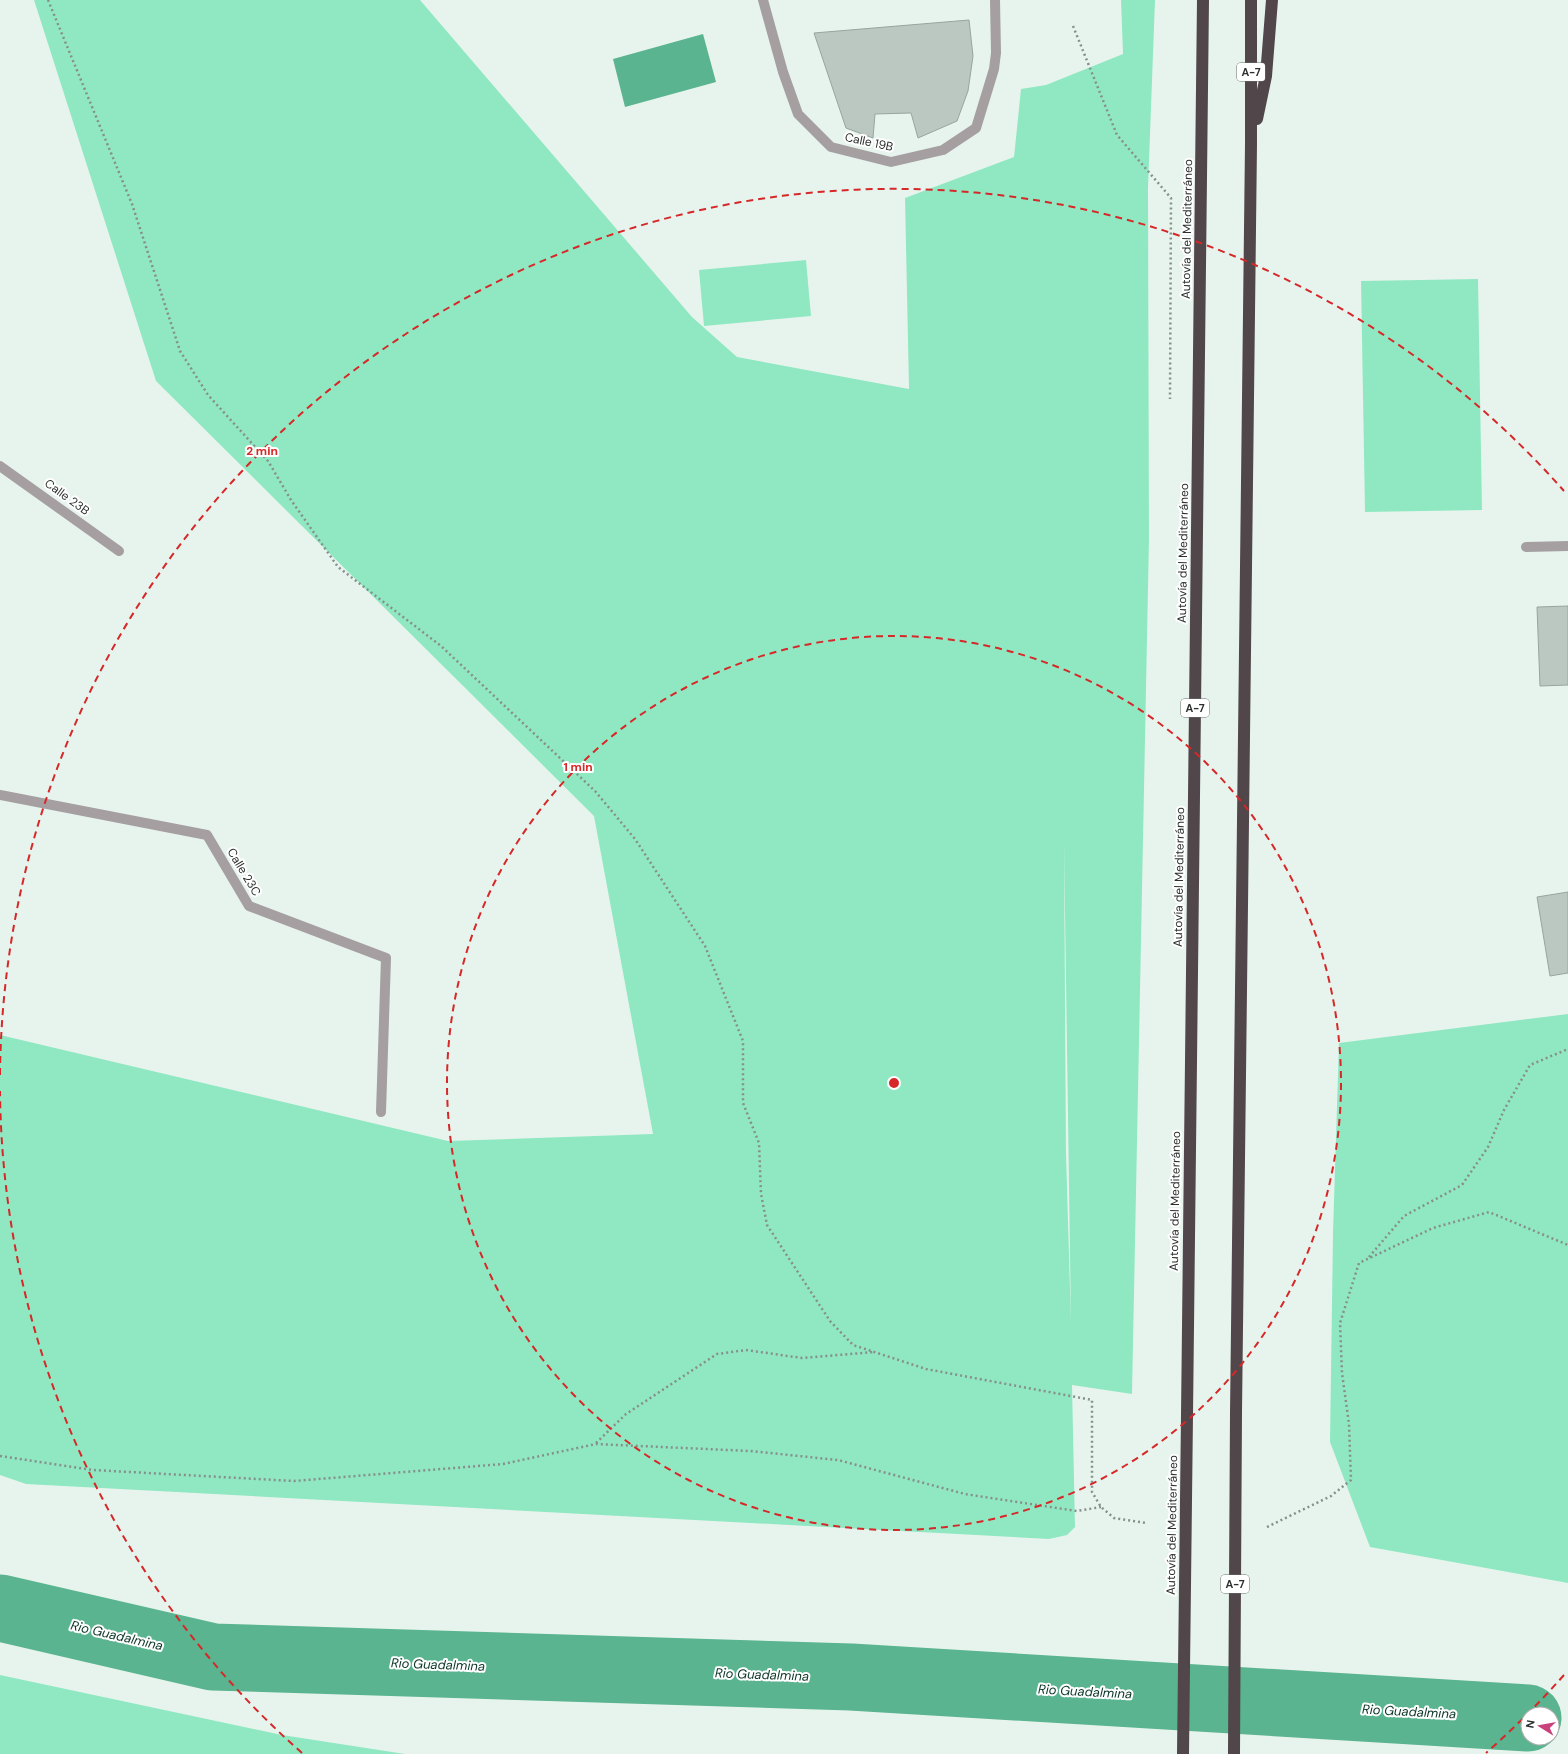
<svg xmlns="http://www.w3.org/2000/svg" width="1568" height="1754" font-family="'DM Sans',sans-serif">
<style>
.green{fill:#90e8c2;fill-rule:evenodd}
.water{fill:#59b48f}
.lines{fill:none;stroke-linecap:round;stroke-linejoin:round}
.river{stroke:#59b48f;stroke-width:67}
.building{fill:#bbc7c1;stroke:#98a49e}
.path{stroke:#868f8b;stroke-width:2.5;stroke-dasharray:2 3;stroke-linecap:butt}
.street{stroke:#a59fa1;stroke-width:10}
.highway{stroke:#51464a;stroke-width:12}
.highway-bridge{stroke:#51464a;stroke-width:12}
.ring{fill:none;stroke:#d62828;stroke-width:2;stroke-dasharray:7 5}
.labels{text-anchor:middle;stroke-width:4;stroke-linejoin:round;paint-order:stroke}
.shield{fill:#fff;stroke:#6b6e6d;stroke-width:1}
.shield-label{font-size:11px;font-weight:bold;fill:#2b302e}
.street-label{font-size:12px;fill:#2b302e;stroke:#fff}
.water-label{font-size:13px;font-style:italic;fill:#0b3526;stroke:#fff}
.centre{fill:#d62828;stroke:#fff;stroke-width:2}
.ring-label{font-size:12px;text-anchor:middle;font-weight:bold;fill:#d62828;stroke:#fff;stroke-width:4;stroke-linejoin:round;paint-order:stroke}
</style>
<rect width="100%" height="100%" fill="#e7f4ee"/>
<path class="green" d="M 34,0 L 420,0 L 692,317 L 737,357 L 909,389 L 905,198 L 1014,157 L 1021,89 L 1046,85 L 1123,54 L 1121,0 L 1155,0 L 1148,188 L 1149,538 L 1132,1394 L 1072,1385 L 1075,1527 L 1067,1535 L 1049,1539 L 26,1484 L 0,1475 L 0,1035 L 448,1141 L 653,1134 L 594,816 L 156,381 ZM 1064,842 L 1071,1323 L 1066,1153 Z
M 806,260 L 811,316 L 704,326 L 699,270 Z
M 1478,279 L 1482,510 L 1365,512 L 1361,281 Z
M 1568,1014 L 1568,1583 L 1370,1547 L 1330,1442 L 1333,1232 L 1339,1043 Z
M 0,1675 L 282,1735 L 405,1754 L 0,1754 Z"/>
<path class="water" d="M 703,34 L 716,82 L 625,107 L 613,59 Z"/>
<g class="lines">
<path class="river" d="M 0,1608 L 213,1657 L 851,1677 L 1528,1718"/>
</g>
<path class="building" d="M 969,20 L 973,56 L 968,91 L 957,121 L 918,138 L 911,113 L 875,114 L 873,138 L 846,128 L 814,33 Z
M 1568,606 L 1568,685 L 1540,686 L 1537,607 Z
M 1568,892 L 1568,973 L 1550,976 L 1537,897 Z"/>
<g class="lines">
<path class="path" d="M 48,0 L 132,204 L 180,351 L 208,395 L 268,461 L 291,500 L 338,567 L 441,646 L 595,791 L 635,839 L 705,946 L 743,1041 L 743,1103 L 759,1143 L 761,1194 L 767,1225 L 830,1321 L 853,1345 L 926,1369 L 1092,1400 L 1092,1492 L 1101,1507 L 1114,1518 L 1146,1523
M 1073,26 L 1117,135 L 1171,198 L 1170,399
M 1369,1257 L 1404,1216 L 1462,1185 L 1488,1147 L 1504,1110 L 1530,1065 L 1568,1049
M 596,1443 L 626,1414 L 717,1354 L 746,1350 L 802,1358 L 874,1352
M 0,1456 L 93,1470 L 294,1481 L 503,1464 L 596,1444 L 750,1451 L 838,1460 L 965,1494 L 1077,1511 L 1101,1507
M 1267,1527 L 1331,1496 L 1351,1480 L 1349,1424 L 1342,1373 L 1340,1323 L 1359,1263 L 1433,1228 L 1489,1212 L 1568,1245"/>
<path class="street" d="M 763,0 L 783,72 L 798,114 L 831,147 L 891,162 L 943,150 L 976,128 L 994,69 L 996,53 L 995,0
M 0,466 L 119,551
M 1526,547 L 1568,546
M 0,795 L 207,835 L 249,906 L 386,958 L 381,1112"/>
<path class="highway" d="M 1257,119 L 1266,76 L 1272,0
M 1236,1413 L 1251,144 L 1251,0
M 1187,1415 L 1203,0"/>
<path class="highway-bridge" d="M 1183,1754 L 1187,1415
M 1234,1754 L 1236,1413"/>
</g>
<g class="ring">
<circle cx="894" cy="1083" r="447"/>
<path d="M1564 1675A894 894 0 0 1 1486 1753M302 1753A894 894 0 0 1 0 1091M0 1075A894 894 0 0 1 1564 491"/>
</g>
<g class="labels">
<g class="shield">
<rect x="1237" y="63" width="28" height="18" rx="3"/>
<rect x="1181" y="699" width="28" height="18" rx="3"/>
<rect x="1221" y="1575" width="28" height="18" rx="3"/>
</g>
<g class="shield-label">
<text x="1251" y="76">A-7</text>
<text x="1195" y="712">A-7</text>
<text x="1235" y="1588">A-7</text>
</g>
<g class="street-label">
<text transform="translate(869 142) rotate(12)" y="4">Calle 19B</text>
<text transform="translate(1187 229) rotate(-89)" y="4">Autovía del Mediterráneo</text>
<text transform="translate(67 497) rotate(36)" y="4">Calle 23B</text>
<text transform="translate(1183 553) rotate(-89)" y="4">Autovía del Mediterráneo</text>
<text transform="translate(244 872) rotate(59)" y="4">Calle 23C</text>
<text transform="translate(1179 877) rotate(-89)" y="4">Autovía del Mediterráneo</text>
<text transform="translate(1175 1201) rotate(-89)" y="4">Autovía del Mediterráneo</text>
<text transform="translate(1172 1525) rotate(-89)" y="4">Autovía del Mediterráneo</text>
</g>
<g class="water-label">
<text transform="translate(117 1635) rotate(13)" y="5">Rio Guadalmina</text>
<text transform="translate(438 1664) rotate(2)" y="5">Rio Guadalmina</text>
<text transform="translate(762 1674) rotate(2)" y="5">Rio Guadalmina</text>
<text transform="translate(1085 1691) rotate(3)" y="5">Rio Guadalmina</text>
<text transform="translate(1409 1711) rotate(3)" y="5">Rio Guadalmina</text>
</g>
</g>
<circle cx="894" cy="1083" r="6" class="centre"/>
<g class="ring-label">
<text x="262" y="455">2 min</text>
<text x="578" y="771">1 min</text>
</g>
<g transform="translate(1540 1726) rotate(281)"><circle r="19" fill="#ffffff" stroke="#aaacab"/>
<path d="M0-3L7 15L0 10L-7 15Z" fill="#ca427c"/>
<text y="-6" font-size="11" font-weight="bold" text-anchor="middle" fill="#2b302e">N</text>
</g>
</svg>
